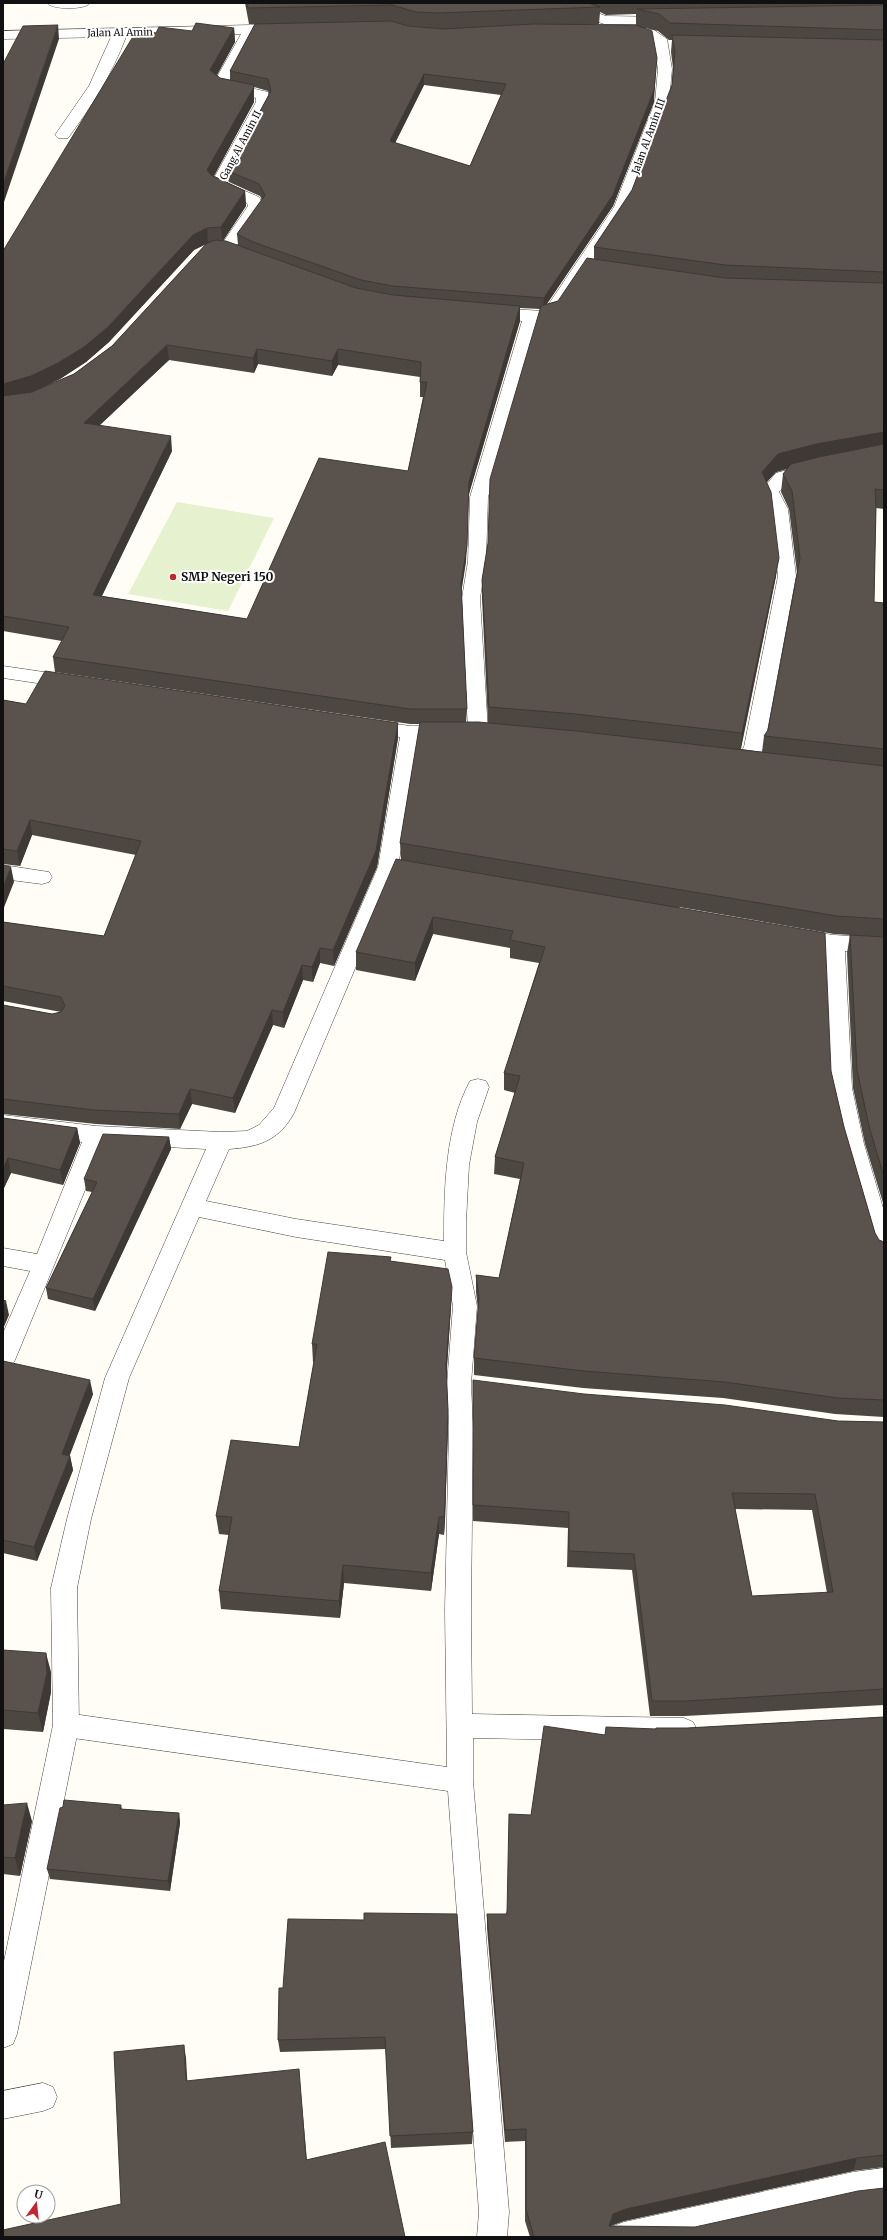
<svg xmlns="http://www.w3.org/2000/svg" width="887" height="2240" font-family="Merriweather,serif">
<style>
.pitch{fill:#e6f2cf}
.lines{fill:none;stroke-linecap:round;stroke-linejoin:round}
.service-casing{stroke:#444;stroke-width:1}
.minor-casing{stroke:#444;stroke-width:1}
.service{fill:#fff;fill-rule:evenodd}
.minor{fill:#fff;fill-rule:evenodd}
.wall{fill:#4d4742;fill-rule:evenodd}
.shaded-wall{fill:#3f3936}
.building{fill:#5a524d;stroke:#3f3936;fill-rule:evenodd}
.poi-dot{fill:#c4262e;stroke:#fff;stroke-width:1.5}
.labels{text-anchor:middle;stroke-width:4;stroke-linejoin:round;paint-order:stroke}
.far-street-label{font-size:10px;fill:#111;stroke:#fff}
.poi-label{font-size:12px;font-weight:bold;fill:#111;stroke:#fff;text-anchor:start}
</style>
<rect width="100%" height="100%" fill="#fffdf5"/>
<path class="pitch" d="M 177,502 L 274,518 L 228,611 L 128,594 Z"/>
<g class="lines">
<g class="service-casing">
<path id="service" d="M 47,3 L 90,3 C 86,10 51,10 47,3 Z
M 550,3 L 570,3 L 606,16 L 667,17 L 674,21 L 667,25 L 604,24 L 552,6 Z
M 64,1577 L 73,1580 L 77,1588 L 79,1725 L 17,2034 L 13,2044 L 3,2048 L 3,1966 L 53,1725 L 51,1588 L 55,1580 Z
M 43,2083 L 53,2087 L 57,2097 L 53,2107 L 43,2111 L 3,2119 L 3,2091 Z"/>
</g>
<g class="minor-casing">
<path id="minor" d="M 251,25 L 283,25 L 290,29 L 283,33 L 255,34 L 228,83 L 268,92 L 270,102 L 227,183 L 259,197 L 264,206 L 233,251 L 221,251 L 219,248 L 248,206 L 247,203 L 213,188 L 210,185 L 256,102 L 256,98 L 221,91 L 213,84 L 241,34 L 126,37 C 112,74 92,106 68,138 L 58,138 L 55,135 L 89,86 L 111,37 L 3,39 L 3,31 Z
M 624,27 L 654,30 L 667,39 L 672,69 L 669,102 L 630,207 L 556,318 L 539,322 L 488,497 L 486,561 L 480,598 L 488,732 L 485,737 L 478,738 L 471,737 L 468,732 L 462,598 L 468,561 L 470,497 L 522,321 L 484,316 L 482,313 L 484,310 L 490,308 L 544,311 L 614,207 L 655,102 L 658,69 L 653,41 L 646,37 L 619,34 L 617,31 L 619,28 Z
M 811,464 L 817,465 L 820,469 L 817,473 L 788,481 L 779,492 L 788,509 L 796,576 L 764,748 L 752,766 L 745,768 L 738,766 L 735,761 L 744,747 L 778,576 L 770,509 L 761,491 L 776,473 Z
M 3,666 L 71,676 L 78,678 L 80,682 L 78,686 L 71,688 L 3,678 Z
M 368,720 L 410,726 L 447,726 L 454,727 L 457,732 L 454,737 L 419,738 L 398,867 L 294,1113 C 279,1141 258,1147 229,1149 L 206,1201 L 296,1219 L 444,1241 C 444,1189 445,1128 470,1081 L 478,1079 L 486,1081 L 489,1087 L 477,1122 L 469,1165 L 466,1222 L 466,1252 L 477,1306 L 471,1384 L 473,1428 L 471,1610 L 472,1714 L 684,1718 L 693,1722 L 697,1730 L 693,1738 L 684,1742 L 473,1738 L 473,1781 L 509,2212 L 507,2237 L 477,2237 L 479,2212 L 448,1791 L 66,1737 L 57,1733 L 53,1725 L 57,1717 L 66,1713 L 447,1767 L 445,1610 L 449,1428 L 447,1384 L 453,1306 L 445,1260 L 296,1237 L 199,1217 L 129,1378 L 91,1519 L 77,1588 L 73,1596 L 64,1599 L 55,1596 L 51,1588 L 67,1519 L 105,1378 L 206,1149 L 104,1144 L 15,1360 L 11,1367 L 3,1370 L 3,1333 L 30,1271 L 3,1266 L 3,1248 L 37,1254 L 82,1142 L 3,1131 L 3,1115 L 96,1126 L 221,1132 L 247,1131 L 259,1125 L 274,1108 L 378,867 L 400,737 L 361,731 L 358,726 L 361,721 Z
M 3,865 L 49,872 L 52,877 L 49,882 L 42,884 L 3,879 Z
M 797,930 L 834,935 L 884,938 L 884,954 L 845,951 L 852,1088 L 864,1144 L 884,1211 L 884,1259 L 876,1256 L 873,1250 L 842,1144 L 830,1088 L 824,949 L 790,942 L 787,937 L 790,932 Z
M 884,2168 L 884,2198 L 853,2202 L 692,2237 L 609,2237 L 613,2226 L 624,2222 L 853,2172 Z"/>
</g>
<use href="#service" class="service"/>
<use href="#minor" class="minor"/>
</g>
<path class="wall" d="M 245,3 L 884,3 L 884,509 L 876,508 L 874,602 L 884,603 L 884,937 L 834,934 L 679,907 L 831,1071 L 844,1127 L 875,1233 L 879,1240 L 884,1242 L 884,1417 L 835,1414 L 723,1398 L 583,1388 L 474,1375 L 474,1358 L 478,1309 L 476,1292 L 476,1275 L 499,1278 L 520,1179 L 494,1174 L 495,1157 L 515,1093 L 504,1090 L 504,1073 L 539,963 L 510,958 L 510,948 L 433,934 L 415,981 L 356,970 L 356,952 L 401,860 L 400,843 L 420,724 L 410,724 L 55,672 L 53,657 L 62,641 L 3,631 L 3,251 L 156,33 L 192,31 L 234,28 L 235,42 L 217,75 L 220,78 L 230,80 L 230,71 L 255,24 L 249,24 ZM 600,12 L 606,15 L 636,14 L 636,25 L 580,25 L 599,24 ZM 645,28 L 658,31 L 669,40 L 672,40 L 671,52 L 673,68 L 672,85 L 632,190 L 594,247 L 594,259 L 558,301 L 547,304 L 613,206 L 654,102 ZM 424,85 L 501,95 L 470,166 L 395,143 ZM 254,87 L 268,91 L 269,94 L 228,171 L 229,182 L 260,196 L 262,200 L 237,234 L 238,245 L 223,241 L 246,206 L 245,191 L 214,176 L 254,102 ZM 206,244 L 112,346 L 74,374 L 32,392 L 27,393 L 33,392 L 60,379 L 86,362 L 109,342 L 194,250 ZM 520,308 L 540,309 L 488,543 L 482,580 L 482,598 L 488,723 L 466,722 L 467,709 L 461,594 L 466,561 L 468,497 L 520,321 ZM 169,360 L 254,373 L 258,364 L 332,376 L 338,365 L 420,377 L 420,397 L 423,397 L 408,471 L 247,619 L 102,596 L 172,451 L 100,425 ZM 788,468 L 783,474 L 781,492 L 789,509 L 797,573 L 768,730 L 764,736 L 762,752 L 741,749 L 776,576 L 766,482 L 776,472 Z
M 3,700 L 26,704 L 398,723 L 398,738 L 377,867 L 334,966 L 320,963 L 313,982 L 303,980 L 284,1028 L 273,1025 L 235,1113 L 192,1104 L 180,1129 L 96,1124 L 3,1114 L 3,1005 L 52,1014 L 61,1012 L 3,1001 L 3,922 L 104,936 L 136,855 L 32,835 L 20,866 L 3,864 Z
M 850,935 L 884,937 L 884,1206 L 865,1144 L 853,1088 L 847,953 Z
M 3,1118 L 77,1128 L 80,1143 L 63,1185 L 11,1173 L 3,1190 Z
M 169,1137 L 171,1149 L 95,1311 L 48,1299 L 46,1288 L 92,1192 L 86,1191 L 84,1179 Z
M 391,1261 L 451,1306 L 446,1377 L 448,1428 L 445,1520 L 444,1535 L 439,1534 L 431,1591 L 344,1583 L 340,1618 L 221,1609 L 219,1591 L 229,1535 L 219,1534 L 216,1516 L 299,1447 L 314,1362 L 313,1362 L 312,1344 Z
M 3,1361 L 93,1394 L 69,1456 L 70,1456 L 73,1470 L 37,1561 L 3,1553 Z
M 584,1394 L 838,1421 L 884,1422 L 884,1705 L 685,1716 L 650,1716 L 632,1570 L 567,1567 L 568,1528 L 473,1521 L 473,1397 ZM 735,1509 L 812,1510 L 827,1593 L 752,1596 Z
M 3,1650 L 51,1672 L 51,1692 L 43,1732 L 3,1729 Z
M 884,1717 L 884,2167 L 853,2171 L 624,2221 L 611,2226 L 884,2237 L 530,2237 L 525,2221 L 525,2141 L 505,2142 L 487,1928 L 487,1914 L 506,1914 L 531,1815 L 605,1735 L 655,1729 L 656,1728 L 687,1728 Z
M 3,1805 L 32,1821 L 20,1876 L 3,1874 Z
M 121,1805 L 122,1809 L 179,1813 L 180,1823 L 170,1891 L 50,1879 L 47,1869 Z
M 364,1920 L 473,2132 L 472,2144 L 391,2148 L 386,2049 L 280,2052 L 278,2040 L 283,1988 Z"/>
<path class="shaded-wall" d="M 58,25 L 59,39 L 3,205 L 3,184 Z
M 234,28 L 235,42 L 212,84 L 210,70 Z
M 656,69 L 654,102 L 613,206 L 543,309 L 544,298 Z
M 424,74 L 424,85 L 390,153 L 390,141 Z
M 254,85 L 254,102 L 209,185 L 207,170 Z
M 245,191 L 246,206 L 222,242 L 221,227 Z
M 207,228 L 208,243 L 194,250 L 109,342 L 86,362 L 60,379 L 33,392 L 3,399 L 3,384 L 193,235 Z
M 520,306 L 520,321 L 468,497 L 466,561 L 460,598 L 461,583 L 469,482 Z
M 167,345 L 169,360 L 86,438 L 84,423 Z
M 257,349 L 258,364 L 254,373 L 253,358 Z
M 338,349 L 338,365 L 332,376 L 332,361 Z
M 884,432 L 884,449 L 814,462 L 776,472 L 760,490 L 762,472 L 778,454 L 816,444 Z
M 171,436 L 172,451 L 95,610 L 93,595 Z
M 779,558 L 776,576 L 740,751 L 742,733 Z
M 398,723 L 398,738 L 377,867 L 334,966 L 333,950 Z
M 30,820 L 32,835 L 20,866 L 17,851 Z
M 11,867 L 14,882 L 3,910 L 3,887 Z
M 433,917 L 433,934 L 415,981 L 415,963 Z
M 320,948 L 320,963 L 313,982 L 312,967 Z
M 302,965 L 303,980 L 284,1028 L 283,1012 Z
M 272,1010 L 273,1025 L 235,1113 L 233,1098 Z
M 190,1089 L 192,1104 L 180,1129 L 179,1114 Z
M 77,1128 L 80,1143 L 63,1185 L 60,1170 Z
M 169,1137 L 171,1149 L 95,1311 L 93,1299 Z
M 8,1158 L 11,1173 L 3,1190 L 3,1169 Z
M 452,1287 L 451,1306 L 446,1384 L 446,1365 Z
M 6,1301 L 9,1315 L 3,1329 L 3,1308 Z
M 90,1380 L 93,1394 L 65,1468 L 62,1454 Z
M 448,1410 L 445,1520 L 444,1535 L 444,1517 Z
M 70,1456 L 73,1470 L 37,1561 L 34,1547 Z
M 439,1517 L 439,1534 L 431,1591 L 431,1573 Z
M 343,1565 L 344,1583 L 340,1618 L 339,1601 Z
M 46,1653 L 51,1672 L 51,1692 L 43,1732 L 38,1713 Z
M 27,1803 L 32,1821 L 20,1876 L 15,1858 Z
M 179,1813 L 180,1823 L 170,1891 L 168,1881 Z
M 184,2045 L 186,2058 L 188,2093 L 186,2081 Z
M 299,2069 L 300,2082 L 308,2172 L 306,2160 Z
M 857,2158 L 853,2171 L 624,2221 L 612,2225 L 608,2237 L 609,2226 L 613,2214 L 626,2209 Z"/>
<path class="building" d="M 247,3 L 588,3 L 600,7 L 437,13 L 416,12 L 392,5 L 248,8 Z
M 884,5 L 884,30 L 670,23 L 659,14 L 637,9 Z
M 391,21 L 408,26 L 443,29 L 533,24 L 636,25 L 652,31 L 657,58 L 654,90 L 613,195 L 544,298 L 393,286 L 361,280 L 253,242 L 237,234 L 265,195 L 259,184 L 228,171 L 271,91 L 268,79 L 230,71 L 255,24 ZM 424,74 L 506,84 L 470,166 L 390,141 Z
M 196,23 L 234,28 L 210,70 L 220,78 L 254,85 L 254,87 L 207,170 L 211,175 L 245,191 L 221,227 L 207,228 L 193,235 L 108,327 L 84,347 L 58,363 L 31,376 L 3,384 L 3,251 L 137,30 L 156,33 L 159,27 L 192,31 Z
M 58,25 L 3,184 L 3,64 L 23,26 Z
M 672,35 L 884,40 L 884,272 L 725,265 L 594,247 L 632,190 L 672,85 L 675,52 Z
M 216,240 L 226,241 L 356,288 L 393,295 L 520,306 L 469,482 L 467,546 L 461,583 L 467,709 L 410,709 L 53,657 L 69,627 L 3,616 L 3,396 L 32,392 L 74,374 L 112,346 L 207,243 ZM 167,345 L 253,358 L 257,349 L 332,361 L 338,349 L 421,362 L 420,382 L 427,382 L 408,471 L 319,458 L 247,619 L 93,595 L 171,436 L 84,423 Z
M 587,258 L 725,278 L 884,283 L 884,432 L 816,444 L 778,454 L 762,472 L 771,492 L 779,558 L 742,733 L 576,714 L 489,707 L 482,580 L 488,543 L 490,479 L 541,306 L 558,301 Z
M 884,444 L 884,490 L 875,489 L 876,507 L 874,602 L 884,603 L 884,749 L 764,736 L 768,730 L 800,558 L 792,491 L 783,474 L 791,464 L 819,457 Z
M 45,671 L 398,723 L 376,851 L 333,950 L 320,948 L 312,967 L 302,965 L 283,1012 L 272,1010 L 233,1098 L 190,1089 L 179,1114 L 94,1110 L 3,1099 L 3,1005 L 52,1014 L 61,1012 L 65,1006 L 61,997 L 3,986 L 3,922 L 104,936 L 141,841 L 30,820 L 17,851 L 3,849 L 3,700 L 26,704 Z
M 420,722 L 478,722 L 576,731 L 884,766 L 884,919 L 837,916 L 400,843 Z
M 396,859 L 825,933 L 831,1071 L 844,1127 L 875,1233 L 879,1240 L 884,1242 L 884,1400 L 838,1398 L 725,1382 L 584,1371 L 474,1358 L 479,1298 L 476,1275 L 499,1278 L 524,1163 L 495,1157 L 520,1076 L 504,1073 L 545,947 L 510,940 L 513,931 L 433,917 L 415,963 L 356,952 Z
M 3,865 L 11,867 L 3,887 Z
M 850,935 L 884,937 L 884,1177 L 869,1126 L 857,1070 Z
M 3,1118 L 77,1128 L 60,1170 L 8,1158 L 3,1169 Z
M 103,1134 L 169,1137 L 93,1299 L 46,1288 L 97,1182 L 84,1179 Z
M 328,1252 L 391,1257 L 390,1261 L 448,1269 L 452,1287 L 446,1365 L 448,1410 L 445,1502 L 444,1517 L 439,1517 L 431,1573 L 343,1565 L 339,1601 L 219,1591 L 232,1517 L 216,1516 L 231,1440 L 299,1447 L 317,1344 L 312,1344 Z
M 3,1300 L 6,1301 L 3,1308 Z
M 3,1361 L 90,1380 L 62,1454 L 70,1456 L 34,1547 L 3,1540 Z
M 473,1380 L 584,1394 L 725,1405 L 838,1421 L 884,1422 L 884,1689 L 687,1701 L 652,1701 L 634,1554 L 569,1551 L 569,1512 L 473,1505 ZM 732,1493 L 815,1494 L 833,1592 L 752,1596 Z
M 3,1650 L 46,1653 L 47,1673 L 38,1713 L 3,1710 Z
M 884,1717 L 884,2155 L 857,2158 L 626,2209 L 613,2214 L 609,2226 L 695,2227 L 858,2191 L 884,2188 L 884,2237 L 534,2237 L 526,2209 L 526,2129 L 505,2130 L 487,1914 L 507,1914 L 509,1814 L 531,1815 L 544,1726 L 605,1735 L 606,1727 L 656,1729 L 656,1728 L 687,1728 Z
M 64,1800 L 121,1805 L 120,1809 L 179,1813 L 168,1881 L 47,1869 L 60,1808 L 63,1807 Z
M 27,1803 L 15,1858 L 3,1857 L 3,1805 Z
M 364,1913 L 457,1914 L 473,2132 L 390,2136 L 385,2037 L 278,2040 L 279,1988 L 283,1988 L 288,1919 L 364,1920 Z
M 184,2045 L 186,2081 L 299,2069 L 306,2160 L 385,2142 L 405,2237 L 3,2237 L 3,2230 L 121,2204 L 114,2052 Z"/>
<circle class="poi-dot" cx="173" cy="577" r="4"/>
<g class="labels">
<g class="far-street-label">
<text transform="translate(120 32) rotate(-1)" y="4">Jalan Al Amin</text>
<text transform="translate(648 136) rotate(-70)" y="4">Jalan Al Amin III</text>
<text transform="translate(240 145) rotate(-62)" y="4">Gang Al Amin II</text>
</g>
<g class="poi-label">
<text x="181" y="581">SMP Negeri 150</text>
</g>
</g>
<rect width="887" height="2240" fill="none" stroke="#111111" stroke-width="8"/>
<g transform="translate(36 2204) rotate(15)"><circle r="19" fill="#ffffff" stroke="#a0a0a0"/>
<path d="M0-3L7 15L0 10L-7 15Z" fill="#c4262e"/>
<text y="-6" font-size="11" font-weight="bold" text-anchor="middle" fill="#111111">U</text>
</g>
</svg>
